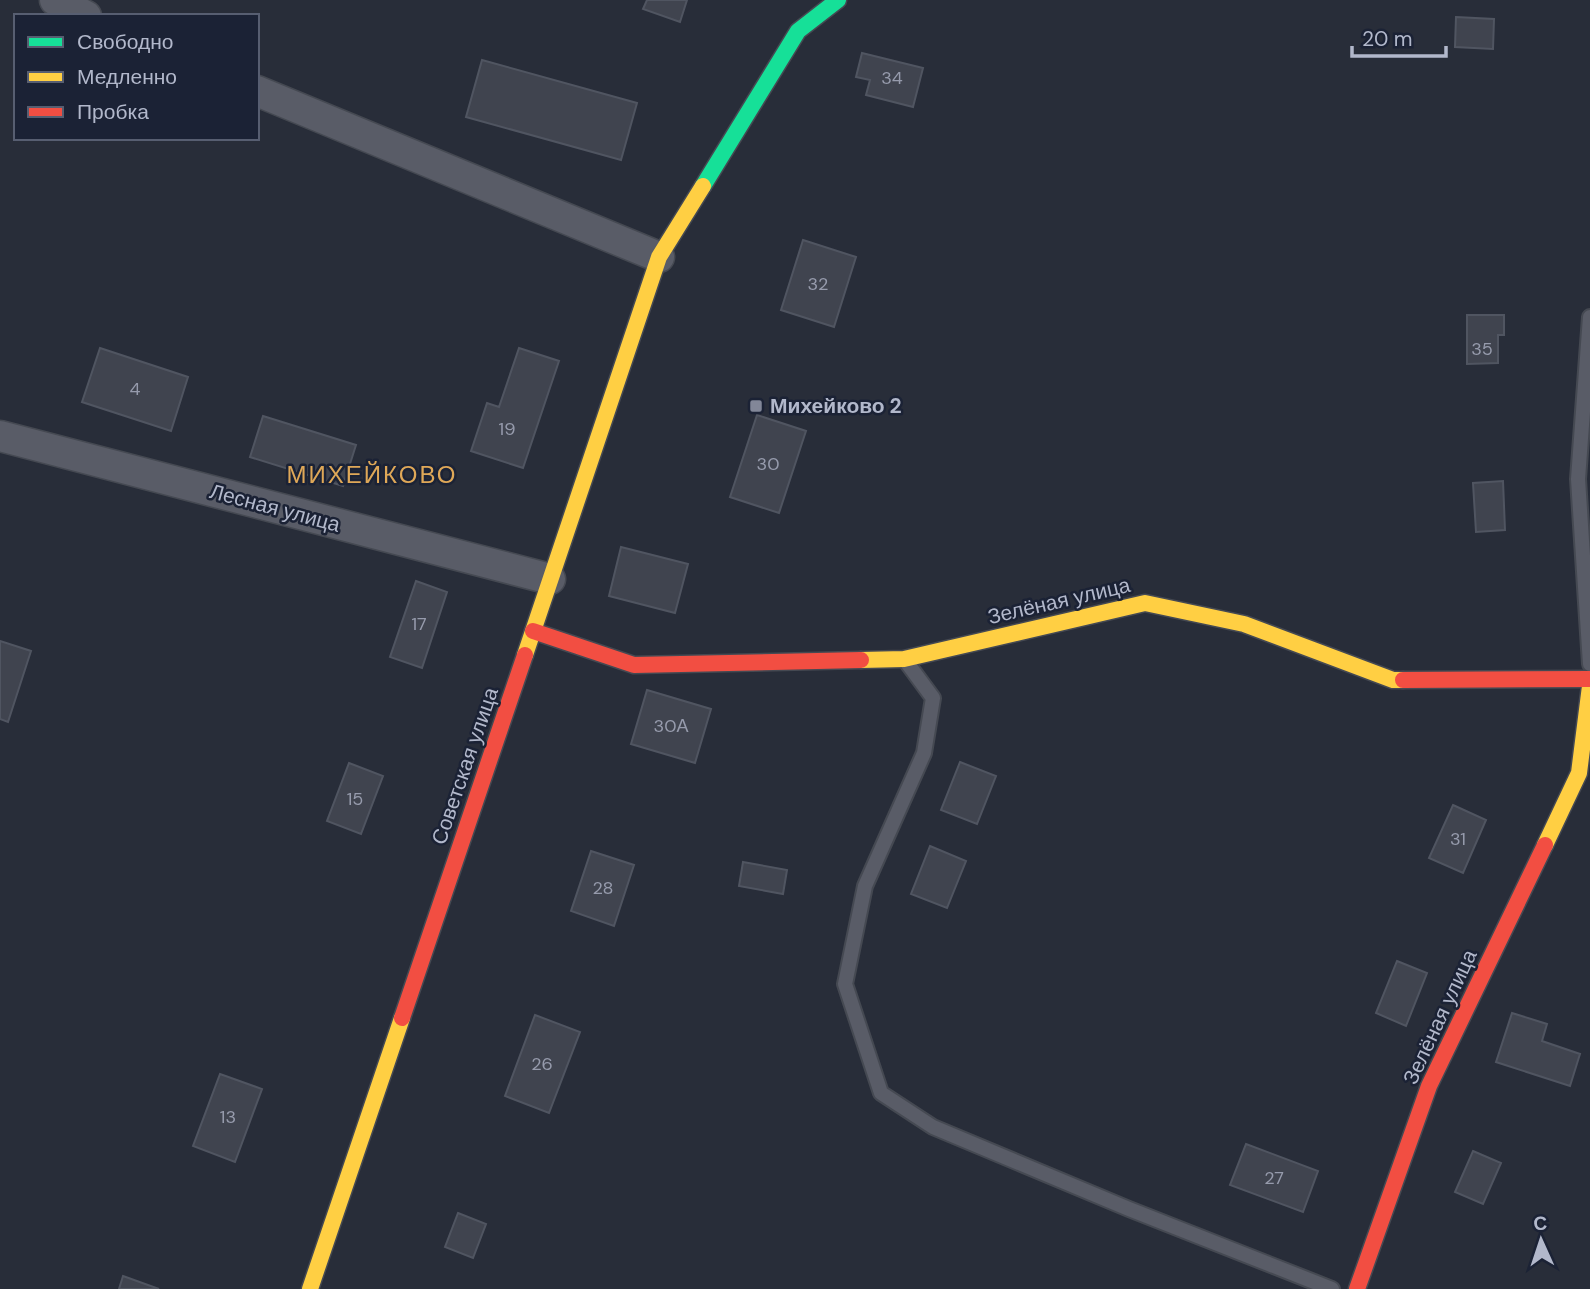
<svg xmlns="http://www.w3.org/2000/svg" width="1590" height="1289" font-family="'DM Sans',sans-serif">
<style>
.building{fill:#40444f;stroke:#505561;stroke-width:2}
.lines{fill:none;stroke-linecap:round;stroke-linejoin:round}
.lane-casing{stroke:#454952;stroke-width:18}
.street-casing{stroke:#454952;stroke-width:33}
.fast-casing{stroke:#454952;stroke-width:19}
.slow-casing{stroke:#454952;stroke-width:19}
.jam-casing{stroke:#454952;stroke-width:19}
.lane{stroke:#595c67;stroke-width:14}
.street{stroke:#595c67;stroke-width:30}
.fast{stroke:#16e098;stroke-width:16}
.slow{stroke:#ffcf43;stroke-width:16}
.jam{stroke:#f24e42;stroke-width:16}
.poi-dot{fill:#828798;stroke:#1b2235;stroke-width:2.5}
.labels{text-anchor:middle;stroke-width:5;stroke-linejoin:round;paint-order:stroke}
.number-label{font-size:18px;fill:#969bac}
.poi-label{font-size:21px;font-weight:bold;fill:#b2b8cb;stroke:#1b2235;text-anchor:start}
.street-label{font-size:21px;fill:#b2b8cb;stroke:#1b2235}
.quarter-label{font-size:24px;letter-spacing:2px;fill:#dfa858;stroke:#1b2235}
</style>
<rect width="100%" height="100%" fill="#282d39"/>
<path class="building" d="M 647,0 L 687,0 L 680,22 L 643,9 Z
M 1456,17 L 1494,19 L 1493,49 L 1455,47 Z
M 862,53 L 923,68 L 913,107 L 866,95 L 870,80 L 856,77 Z
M 482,60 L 637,103 L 621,160 L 466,117 Z
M 803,240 L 856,257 L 834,327 L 781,310 Z
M 1467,315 L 1504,315 L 1504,335 L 1498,335 L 1498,363 L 1467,364 Z
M 100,348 L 188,377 L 171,431 L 82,402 Z
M 519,348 L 559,361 L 523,468 L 471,451 L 487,403 L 499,407 Z
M 757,415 L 806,431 L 779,513 L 730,497 Z
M 263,416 L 356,445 L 343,486 L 250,457 Z
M 1503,481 L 1505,530 L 1476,532 L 1473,483 Z
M 621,547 L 688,564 L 675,613 L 609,596 Z
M 416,581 L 447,592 L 422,668 L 390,657 Z
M 0,641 L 31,651 L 8,722 L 0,719 Z
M 647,690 L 711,709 L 695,763 L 631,744 Z
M 960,762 L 996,776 L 977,824 L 941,810 Z
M 349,763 L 383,776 L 361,834 L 327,821 Z
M 1453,805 L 1486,820 L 1463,873 L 1429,858 Z
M 930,846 L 966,861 L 947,908 L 911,894 Z
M 591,851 L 634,865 L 614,926 L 571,911 Z
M 743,862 L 787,870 L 783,894 L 739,886 Z
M 1397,961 L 1427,973 L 1406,1026 L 1376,1013 Z
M 1512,1013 L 1547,1024 L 1542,1041 L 1580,1054 L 1570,1086 L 1496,1062 Z
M 535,1015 L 580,1032 L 549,1113 L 505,1096 Z
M 220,1074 L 262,1089 L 235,1162 L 193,1146 Z
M 1246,1144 L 1318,1171 L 1303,1212 L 1230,1185 Z
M 1473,1151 L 1501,1163 L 1483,1204 L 1455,1192 Z
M 458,1213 L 486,1224 L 473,1258 L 445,1247 Z
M 123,1276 L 159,1289 L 119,1289 Z"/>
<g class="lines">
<g class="lane-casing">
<path id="lane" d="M 1590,317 L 1578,479 L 1590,664
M 905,660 L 933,698 L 924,753 L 865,886 L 845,984 L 881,1093 L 933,1127 L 1129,1209 L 1332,1289"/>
</g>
<g class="street-casing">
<path id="street" d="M 55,0 L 86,16
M 257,91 L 659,257
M 0,436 L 550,579"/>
</g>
<g class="fast-casing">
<path id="fast" d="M 703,186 L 798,31 L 838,0"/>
</g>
<g class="slow-casing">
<path id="slow" d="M 525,655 L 659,257 L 703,186
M 861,660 L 904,659 L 1145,603 L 1244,624 L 1393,680 L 1403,680
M 1545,845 L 1579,773 L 1590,686
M 310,1289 L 402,1018"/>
</g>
<g class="jam-casing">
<path id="jam" d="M 533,631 L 634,665 L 861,660
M 1403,680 L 1590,679
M 402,1018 L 525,655
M 1357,1289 L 1429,1086 L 1545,845"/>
</g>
<use href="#lane" class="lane"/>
<use href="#street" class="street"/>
<use href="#fast" class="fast"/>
<use href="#slow" class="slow"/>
<use href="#jam" class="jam"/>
</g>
<rect class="poi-dot" x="749" y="399" width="14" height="14" rx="3.5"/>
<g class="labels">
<g class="number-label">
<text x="892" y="84">34</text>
<text x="818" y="290">32</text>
<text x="1482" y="355">35</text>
<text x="135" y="395">4</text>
<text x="507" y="435">19</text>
<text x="768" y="470">30</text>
<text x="419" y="630">17</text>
<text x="671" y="732">30А</text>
<text x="355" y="805">15</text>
<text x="1458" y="845">31</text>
<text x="603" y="894">28</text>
<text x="542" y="1070">26</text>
<text x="228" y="1123">13</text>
<text x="1274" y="1184">27</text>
</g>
<g class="poi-label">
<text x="770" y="413">Михейково 2</text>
</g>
<g class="street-label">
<text transform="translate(275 508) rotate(15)" y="7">Лесная улица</text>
<text transform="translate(1059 601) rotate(-13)" y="7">Зелёная улица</text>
<text transform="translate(465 766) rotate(-71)" y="7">Советская улица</text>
<text transform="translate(1440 1017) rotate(-65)" y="7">Зелёная улица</text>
</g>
<g class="quarter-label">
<text x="372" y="483">МИХЕЙКОВО</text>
</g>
</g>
<rect x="14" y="14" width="245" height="126" fill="#1b2235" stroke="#575e71" stroke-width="2"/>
<rect x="28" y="37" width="35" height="10" fill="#16e098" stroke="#575e71" stroke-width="2"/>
<text x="77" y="49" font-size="21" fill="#b2b8cb">Свободно</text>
<rect x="28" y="72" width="35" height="10" fill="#ffcf43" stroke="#575e71" stroke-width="2"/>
<text x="77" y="84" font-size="21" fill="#b2b8cb">Медленно</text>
<rect x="28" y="107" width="35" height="10" fill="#f24e42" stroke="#575e71" stroke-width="2"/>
<text x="77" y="119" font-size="21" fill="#b2b8cb">Пробка</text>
<g transform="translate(1541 1240) rotate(357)" stroke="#1b2235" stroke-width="5" paint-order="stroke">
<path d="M0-5L12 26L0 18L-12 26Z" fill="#b2b8cb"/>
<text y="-10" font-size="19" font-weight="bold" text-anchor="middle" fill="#b2b8cb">С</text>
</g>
<path d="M1352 46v10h94v-10" fill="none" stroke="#b2b8cb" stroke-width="3.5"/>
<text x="1362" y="46" font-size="21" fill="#b2b8cb" stroke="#1b2235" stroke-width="5" paint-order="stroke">20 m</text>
</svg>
